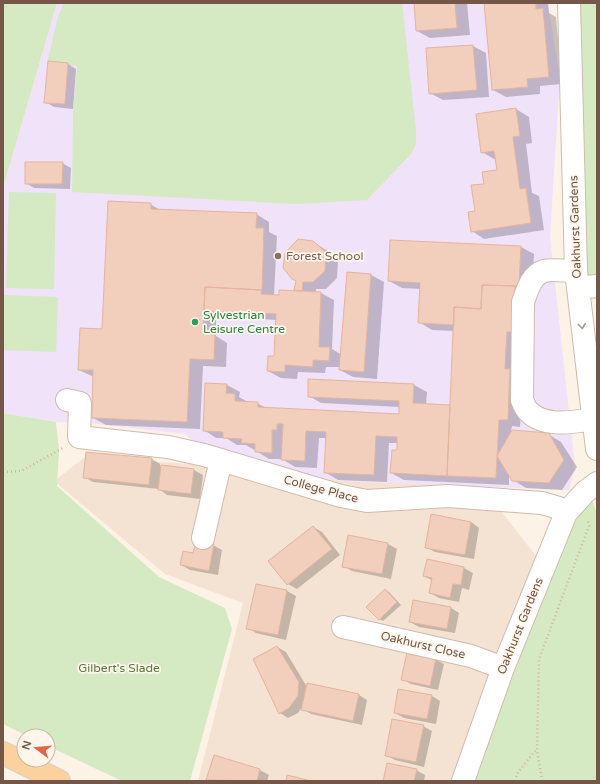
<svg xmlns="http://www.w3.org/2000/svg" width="600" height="784" font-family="'Varela Round',sans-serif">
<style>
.residential{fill:#f4e3d3}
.education{fill:#efe2f9}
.green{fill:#d5eac3}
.shadow{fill:#0003}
.building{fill:#f2cebc;stroke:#e5b49d}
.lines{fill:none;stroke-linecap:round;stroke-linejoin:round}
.minor-casing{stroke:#d0bbae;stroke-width:24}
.major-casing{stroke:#d8d0cc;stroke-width:24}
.path{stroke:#d7b29f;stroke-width:2.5;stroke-dasharray:1 3;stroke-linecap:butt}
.minor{stroke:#fff;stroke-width:22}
.major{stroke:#fbd29d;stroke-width:22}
.oneway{stroke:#ac9a92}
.education-dot{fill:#8d6e63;stroke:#fff6eb;stroke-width:1.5}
.leisure-dot{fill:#2e9e5b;stroke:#fff6eb;stroke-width:1.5}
.labels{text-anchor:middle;stroke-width:3.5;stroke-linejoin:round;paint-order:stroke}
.street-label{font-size:12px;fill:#75574a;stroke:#fff6eb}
.education-label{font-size:12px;fill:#785e54;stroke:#fff6eb;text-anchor:start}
.leisure-label{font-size:12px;fill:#27864d;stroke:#fff6eb;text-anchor:start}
.park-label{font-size:12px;fill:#567b42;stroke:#fff6eb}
</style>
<rect width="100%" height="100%" fill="#fcf2e5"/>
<path class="residential" d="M 85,457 L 268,469 L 342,481 L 481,486 L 549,572 L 474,781 L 198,781 L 243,603 L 165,574 L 54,481 Z"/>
<path class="education" d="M 57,3 L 548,3 L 560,77 L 550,237 L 575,468 L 569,490 L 342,481 L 268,469 L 194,442 L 185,434 L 89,423 L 56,422 L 3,413 L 3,188 Z"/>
<path class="green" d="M 3,3 L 57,3 L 3,188 Z
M 64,3 L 402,3 L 416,131 L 416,144 L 411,154 L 367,200 L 297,204 L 72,192 L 73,115 L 77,66 L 47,63 L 58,17 Z
M 569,3 L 597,3 L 597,286 L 578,288 Z
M 9,192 L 56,193 L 54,289 L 6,288 Z
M 3,295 L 58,297 L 56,352 L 3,350 Z
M 3,413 L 56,422 L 59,451 L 57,486 L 159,577 L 225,608 L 232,629 L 190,781 L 122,781 L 48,746 L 48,736 L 27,736 L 3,724 Z
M 591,498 L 597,513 L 597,781 L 474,781 L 486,740 L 573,523 Z"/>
<path class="shadow" d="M 415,3 L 467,3 L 470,35 L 430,38 L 417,31 Z
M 485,3 L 548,3 L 549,13 L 556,17 L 562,84 L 540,86 L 540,94 L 506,97 L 493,90 Z
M 473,46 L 486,53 L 489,97 L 443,100 L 430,93 Z
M 68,64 L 76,69 L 73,109 L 54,107 L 46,102 Z
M 516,109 L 529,117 L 532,143 L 526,144 L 532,193 L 539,196 L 544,230 L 484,239 L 472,231 L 476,211 L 485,185 L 498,170 L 496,159 L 494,159 L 482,152 Z
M 62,163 L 71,168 L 70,189 L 34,188 L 26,183 Z
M 150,204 L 160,210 L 256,214 L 269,222 L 269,232 L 277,236 L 274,296 L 280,296 L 295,291 L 313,242 L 326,250 L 338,260 L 337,278 L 326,289 L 316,289 L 316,292 L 321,293 L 334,300 L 332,349 L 342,355 L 371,275 L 384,282 L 377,379 L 353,377 L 340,370 L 341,367 L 326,367 L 325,373 L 298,372 L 297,379 L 281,378 L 268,371 L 275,357 L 277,320 L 216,317 L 216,336 L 227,343 L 226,367 L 203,366 L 200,429 L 106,425 L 93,418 L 94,377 L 79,370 L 103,330 Z
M 521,247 L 534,254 L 532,293 L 523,378 L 520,427 L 512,426 L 511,431 L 548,434 L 561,442 L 577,467 L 562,490 L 526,488 L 513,480 L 509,474 L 509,485 L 404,480 L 391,473 L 398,451 L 398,443 L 389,443 L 387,482 L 338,480 L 325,472 L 326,438 L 319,438 L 317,468 L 295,467 L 282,459 L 269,459 L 246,445 L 237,445 L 226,438 L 216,438 L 204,430 L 227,385 L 240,392 L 239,397 L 248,402 L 257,403 L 268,409 L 400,415 L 400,407 L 321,403 L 309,396 L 414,385 L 427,392 L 426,405 L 451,406 L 455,331 L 432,330 L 419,322 L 421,289 L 402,288 L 389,281 Z
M 152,459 L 160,464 L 160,466 L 194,470 L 203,475 L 200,499 L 167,495 L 159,489 L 93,482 L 84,477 Z
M 471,522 L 479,528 L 474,559 L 435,552 L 426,547 Z
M 313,527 L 322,532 L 340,555 L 297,589 L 288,584 Z
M 349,536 L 388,544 L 397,549 L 391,579 L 352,571 L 343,566 Z
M 213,545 L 222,550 L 218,575 L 190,570 L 181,565 L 194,554 Z
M 427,560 L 464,568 L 473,573 L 469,590 L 462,588 L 459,602 L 439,598 L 430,593 L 433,581 L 424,576 Z
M 257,585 L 287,591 L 296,596 L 286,640 L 256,633 L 248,628 Z
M 385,590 L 389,592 L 401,605 L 383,621 L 379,619 Z
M 451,608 L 459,613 L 455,633 L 419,627 L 410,622 Z
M 277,647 L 286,652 L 307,687 L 359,695 L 367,700 L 362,725 L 311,714 L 303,709 L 304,704 L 298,713 L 288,718 L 280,713 Z
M 435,659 L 444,664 L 438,690 L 411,684 L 402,679 Z
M 432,696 L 440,701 L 436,724 L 404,718 L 395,713 Z
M 423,726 L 432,731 L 424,767 L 395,760 L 386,755 Z
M 214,756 L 260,770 L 269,775 L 267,781 L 210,781 L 207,780 Z
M 416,770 L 425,775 L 424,781 L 384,781 Z"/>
<path class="building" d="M 414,3 L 455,3 L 457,28 L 416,31 Z
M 484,3 L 536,3 L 536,9 L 543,8 L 549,77 L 527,79 L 528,87 L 492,90 Z
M 473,45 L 477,90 L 429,94 L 426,48 Z
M 48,61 L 68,63 L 65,104 L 44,103 Z
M 516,108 L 520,136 L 513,137 L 520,189 L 526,188 L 531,223 L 471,232 L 468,212 L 475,211 L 471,185 L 484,184 L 482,172 L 497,170 L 494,151 L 481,153 L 476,114 Z
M 25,162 L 63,162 L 62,184 L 25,184 Z
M 108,201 L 151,203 L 151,209 L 257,213 L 256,228 L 264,228 L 262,290 L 205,287 L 203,334 L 215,335 L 214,360 L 190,359 L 187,422 L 92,418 L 93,370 L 78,370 L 80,328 L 102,329 Z
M 298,239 L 313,241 L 326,252 L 325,271 L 313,282 L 303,282 L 302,291 L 294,290 L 296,281 L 292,279 L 283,268 L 285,253 Z
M 390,240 L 521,246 L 519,286 L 482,285 L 481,309 L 454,307 L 454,325 L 418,323 L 420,283 L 388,281 Z
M 347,272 L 371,274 L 364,372 L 339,370 Z
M 482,285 L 515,286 L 513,332 L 507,332 L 505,369 L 510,369 L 508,420 L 499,420 L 496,478 L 447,476 L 454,307 L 481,309 Z
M 205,287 L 262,290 L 261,294 L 279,295 L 279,290 L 321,292 L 319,347 L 330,347 L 329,361 L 313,360 L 313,367 L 285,365 L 285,372 L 267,371 L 268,356 L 274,356 L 276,314 L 204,311 Z
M 308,379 L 414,384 L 413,403 L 450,405 L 447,476 L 390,473 L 392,450 L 397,450 L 397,437 L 376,436 L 374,475 L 324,473 L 326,432 L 306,431 L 305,461 L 281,460 L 283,424 L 277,424 L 277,430 L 272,430 L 272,453 L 255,452 L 255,444 L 241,443 L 242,439 L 223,438 L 223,432 L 203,431 L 205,383 L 227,384 L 226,393 L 235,394 L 235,401 L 258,402 L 258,407 L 399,414 L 399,401 L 308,397 Z
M 512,430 L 549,433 L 564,460 L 549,483 L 512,481 L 497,456 Z
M 86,452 L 152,458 L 149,485 L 83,478 Z
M 161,465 L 194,469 L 191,494 L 158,490 Z
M 431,514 L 471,522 L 465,555 L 425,548 Z
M 313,526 L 332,549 L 287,585 L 268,561 Z
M 348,535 L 388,543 L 382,574 L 342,567 Z
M 196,541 L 214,544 L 209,571 L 180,565 L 183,551 L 193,553 Z
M 427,559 L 464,567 L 461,585 L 453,584 L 450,598 L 429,593 L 432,578 L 423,576 Z
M 256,584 L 287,590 L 278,635 L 246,629 Z
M 385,589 L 397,602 L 379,620 L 366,607 Z
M 413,600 L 451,607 L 447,629 L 409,622 Z
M 277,646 L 299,682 L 298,696 L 289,708 L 279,714 L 253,659 Z
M 407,652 L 436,658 L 430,686 L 401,680 Z
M 307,683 L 359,694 L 353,721 L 301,710 Z
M 398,689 L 432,695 L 427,719 L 394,713 Z
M 392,719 L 424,725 L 416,762 L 385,756 Z
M 214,755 L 260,769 L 257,781 L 206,780 Z
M 387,763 L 417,769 L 414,781 L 383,781 Z
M 287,775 L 311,781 L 286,781 Z"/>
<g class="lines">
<g class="minor-casing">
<path id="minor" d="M 569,3 L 576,271 L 597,449
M 576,271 C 569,271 550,269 544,271 C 531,275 527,291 523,302 L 522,400 C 524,404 525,408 528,411 C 544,428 573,422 594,419
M 578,288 L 597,286
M 67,400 L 80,403 L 79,437 L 168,447 L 204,455 L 341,496 L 367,501 L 448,496 L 542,503 L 559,508 L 566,513
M 203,538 L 221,460
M 343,627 L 471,656 L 503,668
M 463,781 L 503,668 L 566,513 L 585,492 L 597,483"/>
</g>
<g class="major-casing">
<path id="major" d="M 3,753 L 59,781"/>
</g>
<path class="path" d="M 3,472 L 21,471 L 63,448
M 515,781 L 518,772 L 536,750
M 542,781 L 537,750 L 539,659 L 589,526 L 588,521"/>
<use href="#minor" class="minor"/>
<use href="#major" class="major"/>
</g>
<defs><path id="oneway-chevron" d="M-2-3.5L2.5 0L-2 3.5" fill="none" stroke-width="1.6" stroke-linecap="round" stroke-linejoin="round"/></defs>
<use class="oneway" href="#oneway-chevron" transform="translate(582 326) rotate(83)"/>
<circle class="education-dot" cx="278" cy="256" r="4"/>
<circle class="leisure-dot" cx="195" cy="322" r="4"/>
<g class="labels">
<g class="street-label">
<text transform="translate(575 227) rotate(-92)" y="4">Oakhurst Gardens</text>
<text transform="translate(321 489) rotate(15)" y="4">College Place</text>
<text transform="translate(520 626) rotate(-68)" y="4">Oakhurst Gardens</text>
<text transform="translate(423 645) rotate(13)" y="4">Oakhurst Close</text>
</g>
<g class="education-label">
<text x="286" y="260">Forest School</text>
</g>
<g class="leisure-label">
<text x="203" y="319">Sylvestrian<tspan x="203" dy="14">Leisure Centre</tspan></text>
</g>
<g class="park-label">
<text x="119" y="672">Gilbert's Slade</text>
</g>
</g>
<rect width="600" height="784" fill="none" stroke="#75574a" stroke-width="8"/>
<g transform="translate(36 748) rotate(286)"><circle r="19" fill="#fff6eb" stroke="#c8b6ab"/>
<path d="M0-3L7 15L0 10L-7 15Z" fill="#e7634a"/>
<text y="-6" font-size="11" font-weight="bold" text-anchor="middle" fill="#75574a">N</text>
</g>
</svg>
